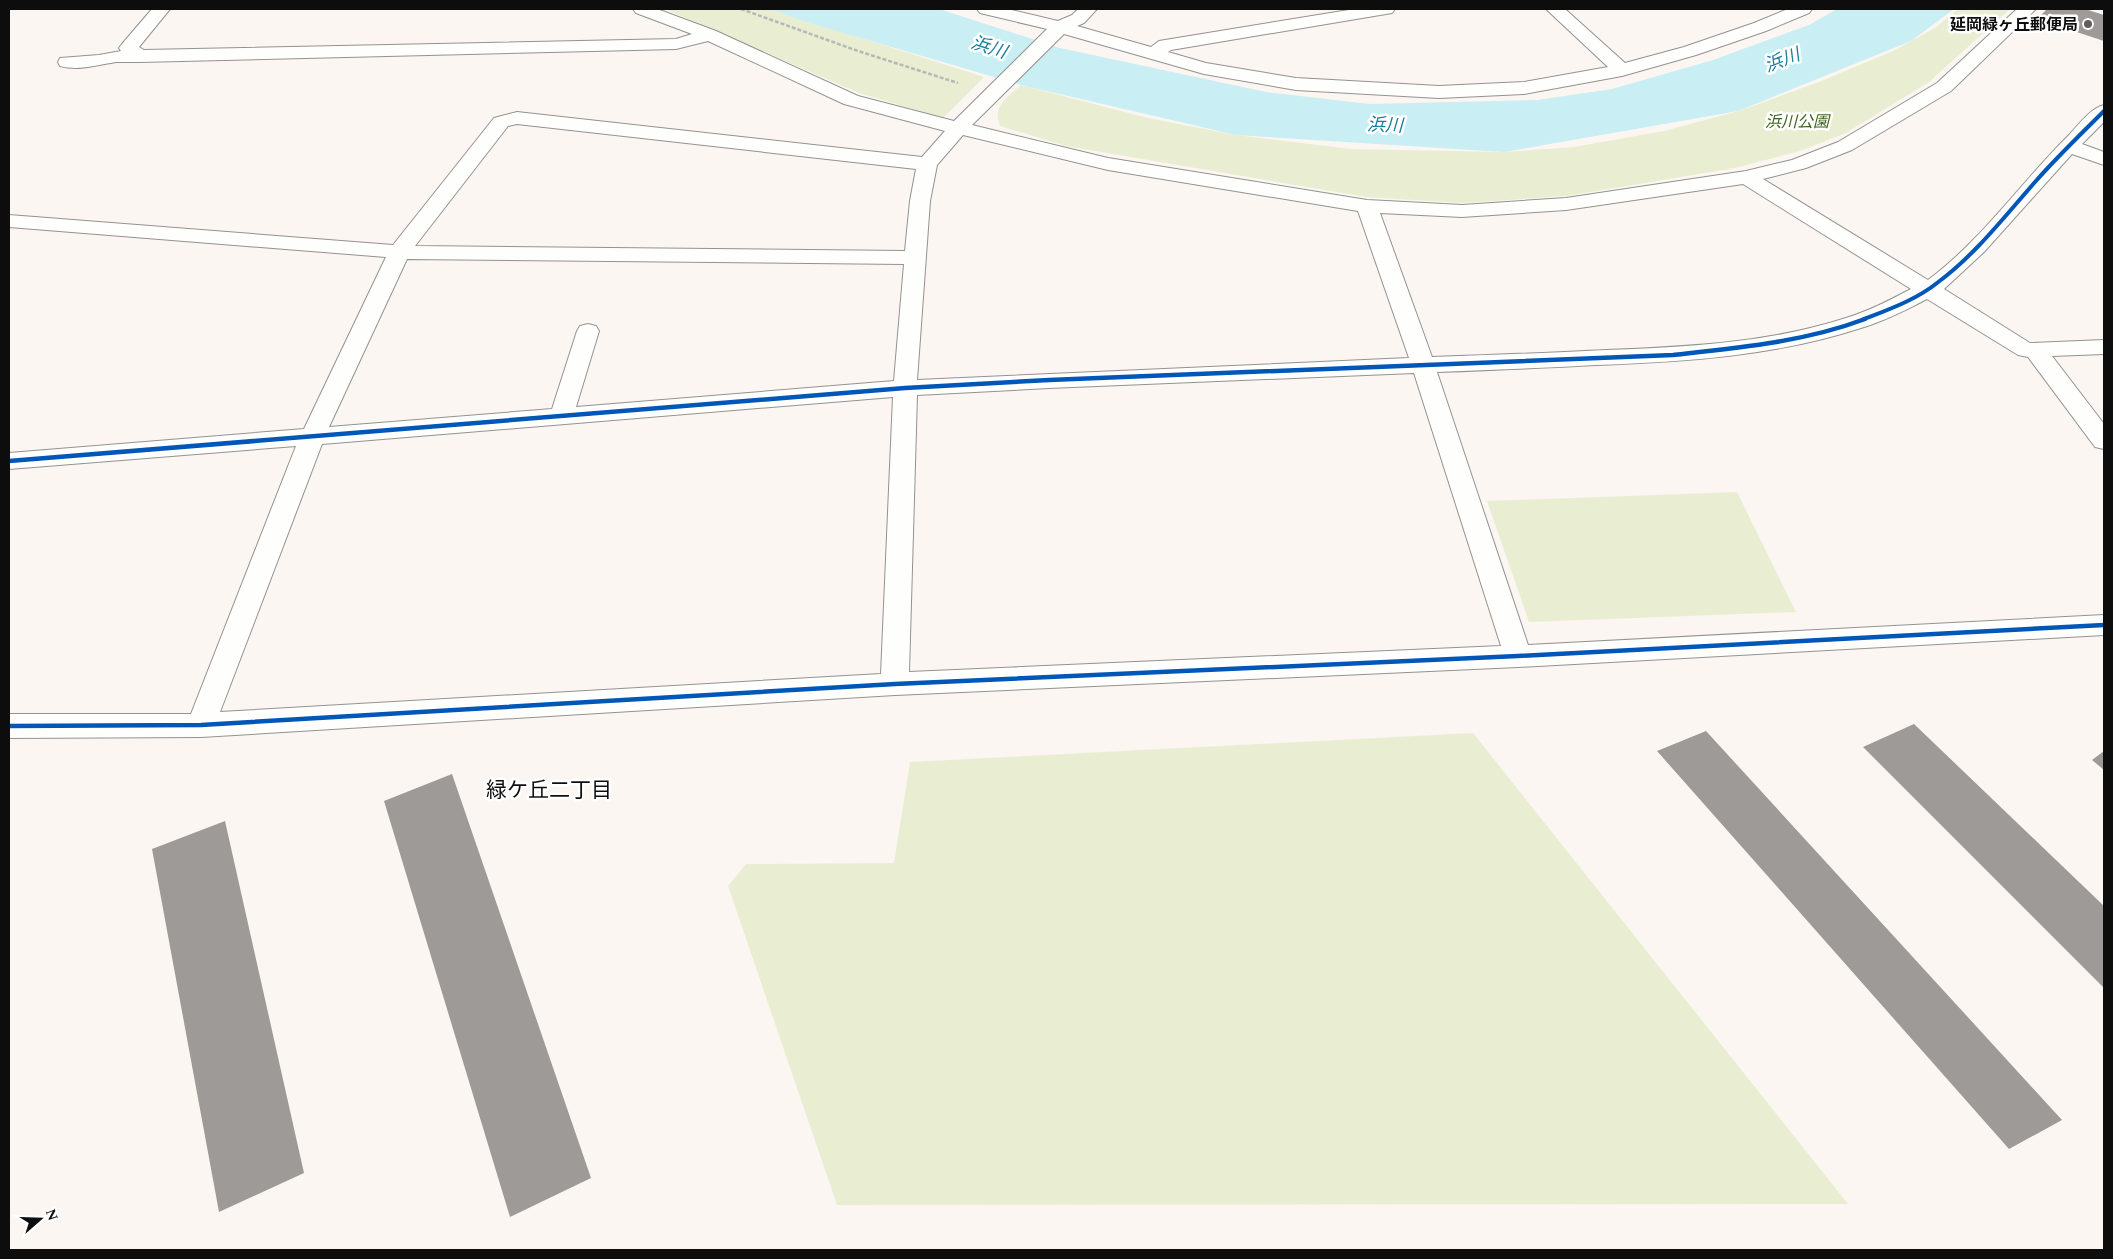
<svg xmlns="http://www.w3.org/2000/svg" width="2113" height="1259" font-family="Spectral,'Noto Sans JP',serif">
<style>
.green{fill:#e9eed2}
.water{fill:#c9eef4}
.building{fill:#9e9a97}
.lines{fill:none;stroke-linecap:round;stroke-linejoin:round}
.minor-casing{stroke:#949290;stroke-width:2}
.path{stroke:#b8b7b6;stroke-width:2.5;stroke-dasharray:4 2;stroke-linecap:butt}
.minor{fill:#fefefd;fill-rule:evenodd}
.cycleway-far1-casing{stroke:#fff;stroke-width:6}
.cycleway-casing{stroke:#fff;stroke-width:8}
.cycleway-far1{stroke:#0057b8;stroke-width:4}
.cycleway{stroke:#0057b8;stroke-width:4.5}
.poi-dot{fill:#605f5d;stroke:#fff;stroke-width:2}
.labels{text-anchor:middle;stroke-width:5;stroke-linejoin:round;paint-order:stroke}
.far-poi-label{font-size:16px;font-weight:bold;fill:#0d0d0d;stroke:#fff;text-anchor:end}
.far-park-label{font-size:16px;font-style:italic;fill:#3c631f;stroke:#fff}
.far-water-label{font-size:18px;font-style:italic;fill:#197f9c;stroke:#fff}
.neighbourhood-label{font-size:21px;fill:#0d0d0d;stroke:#fff}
</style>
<rect width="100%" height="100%" fill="#fbf6f1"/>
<path class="green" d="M 665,9 L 770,9 L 984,77 L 943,118 L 859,93 Z
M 1958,9 L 2010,9 L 1929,82 L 1846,133 L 1800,151 L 1735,168 L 1566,196 L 1462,203 L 1366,197 L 1066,146 L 1000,126 C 992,105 1007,98 1021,85 L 1148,118 L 1236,135 L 1351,149 L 1504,152 L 1574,147 L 1664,131 L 1739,111 L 1819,82 L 1893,51 L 1935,28 Z
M 1737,492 L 1796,612 L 1529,622 L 1487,501 Z
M 1473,733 L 1848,1204 L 837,1205 L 728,886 L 746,864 L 894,863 L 910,762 Z"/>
<path class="water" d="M 770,9 L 939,9 L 1060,48 L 1266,92 L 1370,104 L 1537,100 L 1612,89 L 1713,60 L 1809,25 L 1837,9 L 1954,9 L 1911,41 L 1738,111 L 1504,152 L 1236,135 L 1021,85 L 813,24 Z"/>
<path class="building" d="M 2047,9 L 2085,9 L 2104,15 L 2104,41 L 2037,19 Z
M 1914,724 L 2104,906 L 2104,988 L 1863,747 Z
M 1706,731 L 2062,1120 L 2009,1149 L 1657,751 Z
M 2104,751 L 2104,770 L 2092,760 Z
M 452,774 L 591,1178 L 510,1217 L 384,801 Z
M 225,821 L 304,1173 L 219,1212 L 152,849 Z"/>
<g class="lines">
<g class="minor-casing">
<path id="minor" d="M 152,9 L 170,9 L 139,47 L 144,50 L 676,39 L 692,34 L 636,13 L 633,9 L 657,9 L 716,31 L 858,96 L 954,121 L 1047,29 L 980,13 L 977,9 L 1007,9 L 1058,21 L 1072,15 L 1078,9 L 1097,9 L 1084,23 L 1077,26 L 1151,47 L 1159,41 L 1165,40 L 1355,9 L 1395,9 L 1392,13 L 1386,14 L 1171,50 L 1168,52 L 1206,63 L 1296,78 L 1439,86 L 1524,82 L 1608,67 L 1546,9 L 1565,9 L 1625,63 L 1684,47 L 1754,23 L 1788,9 L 1812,9 L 1809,13 L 1766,31 L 1696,55 L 1622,76 L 1524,94 L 1439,98 L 1296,90 L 1204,74 L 1064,34 L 972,125 L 1108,158 L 1367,200 L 1462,205 L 1566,198 L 1746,171 L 1792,160 L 1838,142 L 1937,83 L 2017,9 L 2036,9 L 1951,91 L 1852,150 L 1806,168 L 1763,179 L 1928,280 C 1982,240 2022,181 2070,134 C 2079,124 2091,108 2104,105 L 2104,122 L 2082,144 L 2104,152 L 2104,165 L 2072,154 L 1984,252 L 1944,289 L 2030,343 L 2104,340 L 2104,354 L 2052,356 L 2104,424 L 2104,449 L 2095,447 L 2028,357 L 2018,355 L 1927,299 C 1906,310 1884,321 1861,328 C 1775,356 1685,362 1596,365 C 1543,368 1490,370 1437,372 L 1528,645 L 2104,615 L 2104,635 L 1518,667 L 895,695 L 201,737 L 9,738 L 9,714 L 191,714 L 296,446 L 9,469 L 9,453 L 304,429 L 386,257 L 9,227 L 9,215 L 393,245 L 494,118 L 517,112 L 922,157 L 945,131 L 844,104 L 708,41 L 676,49 L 140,62 C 132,62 124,62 116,62 C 97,65 79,71 60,66 L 58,62 L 60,58 L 99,55 L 121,51 L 119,48 L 122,44 ZM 517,124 L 916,169 L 910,201 L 905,251 L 415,246 L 508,126 ZM 963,135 L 1108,170 L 1358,211 L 1409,358 L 917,380 L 930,201 L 937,165 ZM 1743,184 L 1911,289 C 1890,300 1869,311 1846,318 C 1769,343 1686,347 1606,350 C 1548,353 1490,355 1432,357 L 1380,213 L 1462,217 L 1566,210 ZM 407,259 L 904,264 L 894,381 L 576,407 L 599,331 L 596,326 L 588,324 L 580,326 L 577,331 L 552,409 L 329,427 ZM 1414,373 L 1501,646 L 909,672 L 917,395 L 1049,388 ZM 893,397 L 881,674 L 220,712 L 322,444 Z"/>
</g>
<path class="path" d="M 741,9 L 858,51 L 958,83"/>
<use href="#minor" class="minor"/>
<g class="cycleway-far1-casing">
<path id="cycleway-far1" d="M 1862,320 C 1887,310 1916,300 1937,283 C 1975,255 2004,217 2035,182 C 2057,157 2081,134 2104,111"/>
</g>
<g class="cycleway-casing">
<path id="cycleway" d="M 9,461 L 905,388 L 1049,380 L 1673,355 C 1738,348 1804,342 1865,319
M 9,726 L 201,725 L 895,684 L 1518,656 L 2104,625"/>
</g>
<use href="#cycleway-far1" class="cycleway-far1"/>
<use href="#cycleway" class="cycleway"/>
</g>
<circle class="poi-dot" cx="2088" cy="24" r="5"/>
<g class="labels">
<g class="far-poi-label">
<text x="2078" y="30">延岡緑ヶ丘郵便局</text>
</g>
<g class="far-park-label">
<text x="1797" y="127">浜川公園</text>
</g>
<g class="far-water-label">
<text transform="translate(989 47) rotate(18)" y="6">浜川</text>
<text transform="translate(1782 60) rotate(-21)" y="6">浜川</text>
<text transform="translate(1385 125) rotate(2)" y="6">浜川</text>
</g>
<g class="neighbourhood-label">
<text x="549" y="797">緑ケ丘二丁目</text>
</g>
</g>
<rect width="2113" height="1259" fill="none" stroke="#0d0d0d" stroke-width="20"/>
<g transform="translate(40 1219) rotate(70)" stroke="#ffffff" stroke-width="4" paint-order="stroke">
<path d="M0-4L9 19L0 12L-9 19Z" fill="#0d0d0d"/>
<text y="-8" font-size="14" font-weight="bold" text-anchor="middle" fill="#0d0d0d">N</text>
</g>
</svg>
